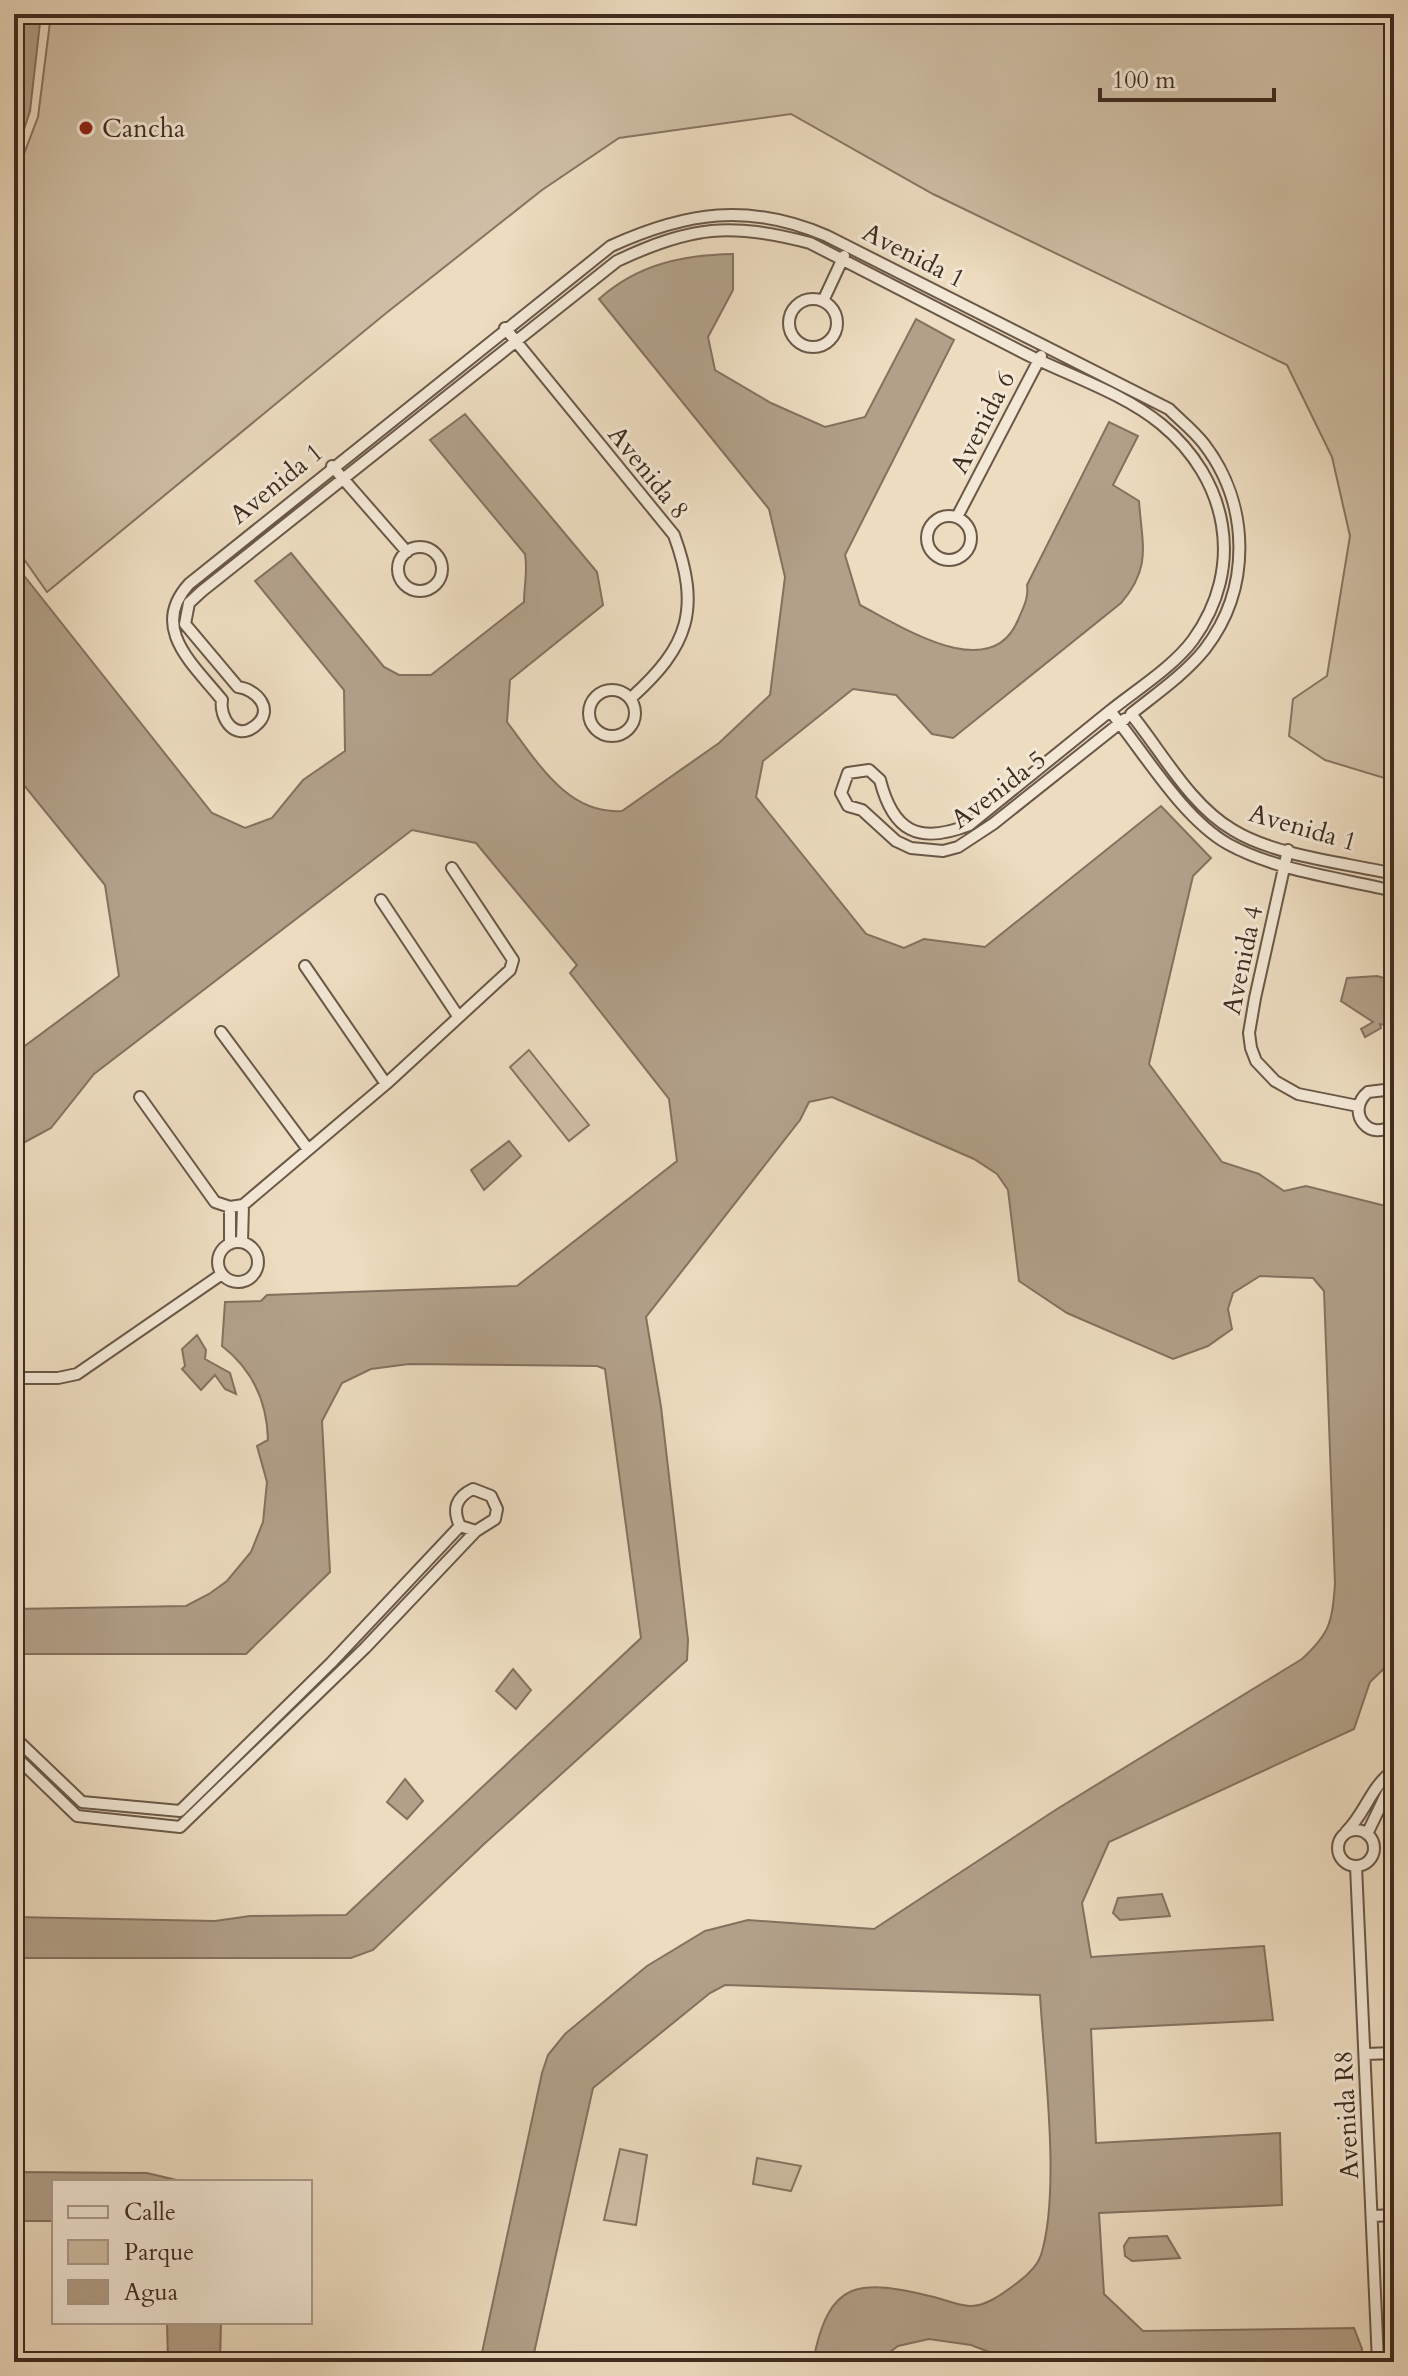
<svg xmlns="http://www.w3.org/2000/svg" width="1408" height="2376" font-family="Cardo,serif">
<style>
.green{fill:#cfbea5;stroke:#877462;stroke-width:2}
.water{fill:#b2a089;stroke:#84715f;stroke-width:2}
.lines{fill:none;stroke-linecap:round;stroke-linejoin:round}
.minor-casing{stroke:#6a5747;stroke-width:14}
.minor{stroke:#f3e8d6;stroke-width:10}
.poi-dot{fill:#8f2418;stroke:#f3e8d6;stroke-width:3}
.labels{text-anchor:middle;stroke-width:6;stroke-linejoin:round;paint-order:stroke}
.poi-label{font-size:26px;fill:#3f2b1f;stroke:#f3e8d6;text-anchor:start}
.street-label{font-size:26px;fill:#3f2b1f;stroke:#f3e8d6}
</style>
<rect width="100%" height="100%" fill="#eddcc0"/>
<filter id="stains"><feTurbulence type="fractalNoise" baseFrequency=".0025" numOctaves="4"/><feColorMatrix values="0 0 0 0 .2 0 0 0 0 .09 0 0 0 0 .02 0 0 0 .5 -.17"/></filter>
<radialGradient id="worn" r=".72"><stop offset=".6" stop-color="#630" stop-opacity="0"/><stop offset="1" stop-color="#630" stop-opacity=".3"/></radialGradient>
<path class="green" d="M 51,14 L 1394,14 L 1394,781 L 1325,760 L 1289,736 L 1293,699 L 1327,676 L 1350,536 L 1332,457 L 1287,365 L 933,194 L 791,114 L 619,138 L 542,190 L 385,314 L 47,592 L 14,545 L 14,180 L 38,117 Z
M 529,1050 L 589,1125 L 569,1141 L 510,1067 Z
M 620,2149 L 647,2155 L 636,2225 L 604,2220 Z
M 757,2158 L 801,2166 L 791,2191 L 753,2184 Z"/>
<path class="water" d="M 14,14 L 41,14 L 30,111 L 14,160 Z
M 733,254 L 733,290 L 708,337 L 715,370 L 771,403 L 825,427 L 865,417 L 916,319 L 954,340 L 845,555 L 860,605 C 901,626 991,686 1018,620 C 1023,608 1029,598 1027,585 L 1109,422 L 1138,436 L 1113,485 L 1139,501 C 1142,545 1152,567 1121,603 L 953,738 L 932,734 L 896,695 L 853,689 L 763,761 L 756,797 L 866,934 L 904,948 L 924,939 L 985,947 L 1161,806 L 1211,858 L 1193,876 L 1149,1064 L 1222,1162 L 1259,1174 L 1284,1191 L 1306,1186 L 1394,1208 L 1394,1659 L 1370,1682 L 1354,1729 L 1109,1842 L 1082,1903 L 1091,1957 L 1264,1946 L 1273,2020 L 1091,2029 L 1096,2143 L 1280,2133 L 1282,2205 L 1099,2213 L 1104,2294 L 1143,2331 L 1354,2328 L 1362,2349 L 1361,2362 L 1015,2362 L 971,2345 L 929,2339 L 898,2346 L 877,2362 L 813,2362 C 829,2278 859,2279 934,2297 C 945,2300 958,2305 969,2306 C 984,2307 1001,2295 1013,2286 C 1023,2279 1037,2267 1041,2255 C 1061,2191 1044,2065 1040,1995 L 725,1985 L 710,1993 L 593,2088 L 532,2362 L 480,2362 L 542,2073 L 548,2055 L 565,2034 L 647,1966 L 705,1931 L 748,1920 L 874,1929 L 1057,1809 L 1302,1659 C 1330,1633 1332,1623 1335,1584 L 1324,1291 L 1313,1278 L 1260,1276 L 1233,1293 L 1228,1309 L 1232,1329 L 1208,1346 L 1173,1359 L 1067,1313 L 1019,1281 L 1008,1190 L 997,1174 L 974,1159 L 832,1097 L 809,1102 L 800,1120 L 646,1317 L 661,1407 L 688,1640 L 687,1660 L 483,1845 L 373,1950 L 351,1958 L 14,1958 L 14,1917 L 215,1921 L 250,1916 L 346,1915 L 641,1638 L 605,1369 L 597,1366 L 409,1364 L 371,1369 L 342,1383 L 322,1421 L 330,1572 L 246,1654 L 14,1654 L 14,1609 L 186,1606 L 209,1594 L 227,1581 L 251,1552 L 263,1522 L 267,1482 L 257,1446 L 268,1440 C 267,1401 253,1370 222,1346 L 225,1302 L 261,1301 L 267,1295 L 517,1286 L 677,1161 L 669,1099 L 570,973 L 577,965 L 476,843 L 412,830 L 94,1074 L 51,1128 L 14,1148 L 14,1054 L 119,976 L 105,885 L 14,773 L 14,563 L 212,813 L 245,828 L 272,818 L 303,780 L 345,751 L 344,690 L 255,581 L 291,553 L 384,667 L 399,675 L 431,675 L 524,602 C 524,585 528,572 525,554 L 430,440 L 465,414 L 597,572 L 603,605 L 510,680 L 507,722 C 537,761 567,815 622,811 L 719,743 L 770,695 L 785,577 L 769,509 L 599,299 C 638,264 683,255 733,254 Z
M 1377,976 L 1394,981 L 1394,1027 L 1380,1024 L 1381,1028 L 1365,1037 L 1361,1029 L 1373,1022 L 1341,1001 L 1347,978 Z
M 509,1141 L 521,1156 L 484,1190 L 471,1170 Z
M 197,1335 L 206,1350 L 205,1359 L 230,1373 L 236,1394 L 225,1389 L 215,1375 L 201,1390 L 182,1369 L 185,1366 L 182,1349 Z
M 513,1669 L 531,1690 L 516,1709 L 496,1691 Z
M 405,1779 L 423,1801 L 407,1819 L 387,1802 Z
M 1162,1894 L 1170,1916 L 1120,1920 L 1113,1913 L 1118,1898 Z
M 14,2172 L 147,2173 L 185,2182 L 54,2182 L 54,2221 L 14,2221 Z
M 1167,2236 L 1180,2258 L 1132,2261 L 1125,2256 L 1124,2246 L 1129,2238 Z
M 167,2322 L 221,2322 L 220,2362 L 168,2362 Z"/>
<g class="lines">
<g class="minor-casing">
<path id="minor" d="M789 323a24 24 0 1 1 48 0a24 24 0 1 1-48 0Z
M 823,301 L 844,256
M 505,328 L 674,535 C 701,609 689,646 631,698
M 332,466 L 407,552
M927 538a22 22 0 1 1 44 0a22 22 0 1 1-44 0Z
M 957,517 L 1041,356
M398 569a22 22 0 1 1 44 0a22 22 0 1 1-44 0Z
M589 713a23 23 0 1 1 46 0a23 23 0 1 1-46 0Z
M 1110,711 L 969,825 C 918,845 893,831 880,780 L 869,770 L 848,773 L 841,793 L 848,806 L 862,810 L 896,841 L 911,848 L 943,851 L 958,847 L 993,824 L 1125,719
M 1288,850 L 1255,998 L 1249,1033 L 1251,1048 L 1256,1061 L 1275,1081 L 1298,1094 L 1358,1106
M 1394,874 C 1346,863 1275,856 1233,830 C 1190,805 1162,752 1131,714 C 1156,694 1185,674 1205,649 C 1252,588 1250,504 1204,444 C 1194,431 1180,420 1169,409 L 827,236 C 748,202 686,212 611,246 L 189,584 C 149,628 193,664 222,700 C 219,718 235,742 255,726 C 276,710 256,689 238,687 L 185,624 L 189,603 L 202,591 L 617,261 C 691,226 731,222 810,243 C 882,280 954,317 1026,354 C 1070,376 1123,393 1161,424 C 1228,479 1246,567 1193,640 C 1173,667 1136,690 1110,711 C 1144,752 1182,818 1228,844 C 1277,871 1340,878 1394,891
M 381,900 L 458,1016
M 305,966 L 386,1084
M 221,1032 L 307,1148
M 140,1097 L 215,1202 L 230,1207 L 243,1205 L 386,1084 L 510,970 L 513,960 L 452,868
M 1394,1097 L 1385,1090 L 1368,1092 C 1344,1112 1371,1145 1394,1123
M 230,1207 L 230,1244
M 242,1242 L 243,1205
M218 1262a20 20 0 1 1 40 0a20 20 0 1 1-40 0Z
M 14,1378 L 58,1378 L 77,1374 L 222,1274
M 14,1737 L 82,1802 L 180,1811 L 331,1663 L 460,1526
M 14,1755 L 77,1816 L 180,1827 L 365,1648 L 476,1531 L 495,1519 L 497,1509 L 491,1496 L 473,1489 C 456,1497 452,1509 460,1526 L 476,1531
M1338 1848a18 18 0 1 1 36 0a18 18 0 1 1-36 0Z
M 1346,1832 C 1365,1814 1371,1786 1393,1771
M 1367,1834 L 1391,1784 L 1393,1770
M 1356,1866 L 1378,2362
M 1365,2054 L 1394,2053
M 1373,2216 L 1394,2215"/>
</g>
<use href="#minor" class="minor"/>
</g>
<circle class="poi-dot" cx="86" cy="128" r="8"/>
<g class="labels">
<g class="poi-label">
<text x="102" y="137">Cancha</text>
</g>
<g class="street-label">
<text transform="translate(914 255) rotate(27)" y="9">Avenida 1</text>
<text transform="translate(982 422) rotate(-63)" y="9">Avenida 6</text>
<text transform="translate(649 472) rotate(51)" y="9">Avenida 8</text>
<text transform="translate(276 483) rotate(-39)" y="9">Avenida 1</text>
<text transform="translate(998 789) rotate(-37)" y="9">Avenida 5</text>
<text transform="translate(1303 827) rotate(16)" y="9">Avenida 1</text>
<text transform="translate(1242 960) rotate(-78)" y="9">Avenida 4</text>
<text transform="translate(1346 2115) rotate(-93)" y="9">Avenida R8</text>
</g>
</g>
<rect width="1408" height="2376" fill="none" stroke="#eddcc0" stroke-width="48"/>
<rect x="16" y="16" width="1376" height="2344" fill="none" stroke="#3f2b1f" stroke-width="4"/>
<rect x="24" y="24" width="1360" height="2328" fill="none" stroke="#3f2b1f" stroke-width="2"/>
<rect x="52" y="2180" width="260" height="144" fill="#f3e8d6" stroke="#ab9c8d" stroke-width="2"/>
<rect x="68" y="2206" width="40" height="12" fill="#f3e8d6" stroke="#ab9c8d" stroke-width="2"/>
<text x="124" y="2220" font-size="24" fill="#3f2b1f">Calle</text>
<rect x="68" y="2240" width="40" height="24" fill="#cfbea5" stroke="#ab9c8d" stroke-width="2"/>
<text x="124" y="2260" font-size="24" fill="#3f2b1f">Parque</text>
<rect x="68" y="2280" width="40" height="24" fill="#b2a089" stroke="#ab9c8d" stroke-width="2"/>
<text x="124" y="2300" font-size="24" fill="#3f2b1f">Agua</text>
<path d="M1100 88v12h174v-12" fill="none" stroke="#3f2b1f" stroke-width="4"/>
<text x="1112" y="88" font-size="24" fill="#3f2b1f" stroke="#f3e8d6" stroke-width="6" paint-order="stroke">100 m</text>
<rect width="100%" height="100%" filter="url(#stains)"/>
<rect width="100%" height="100%" fill="url(#worn)"/>
</svg>
